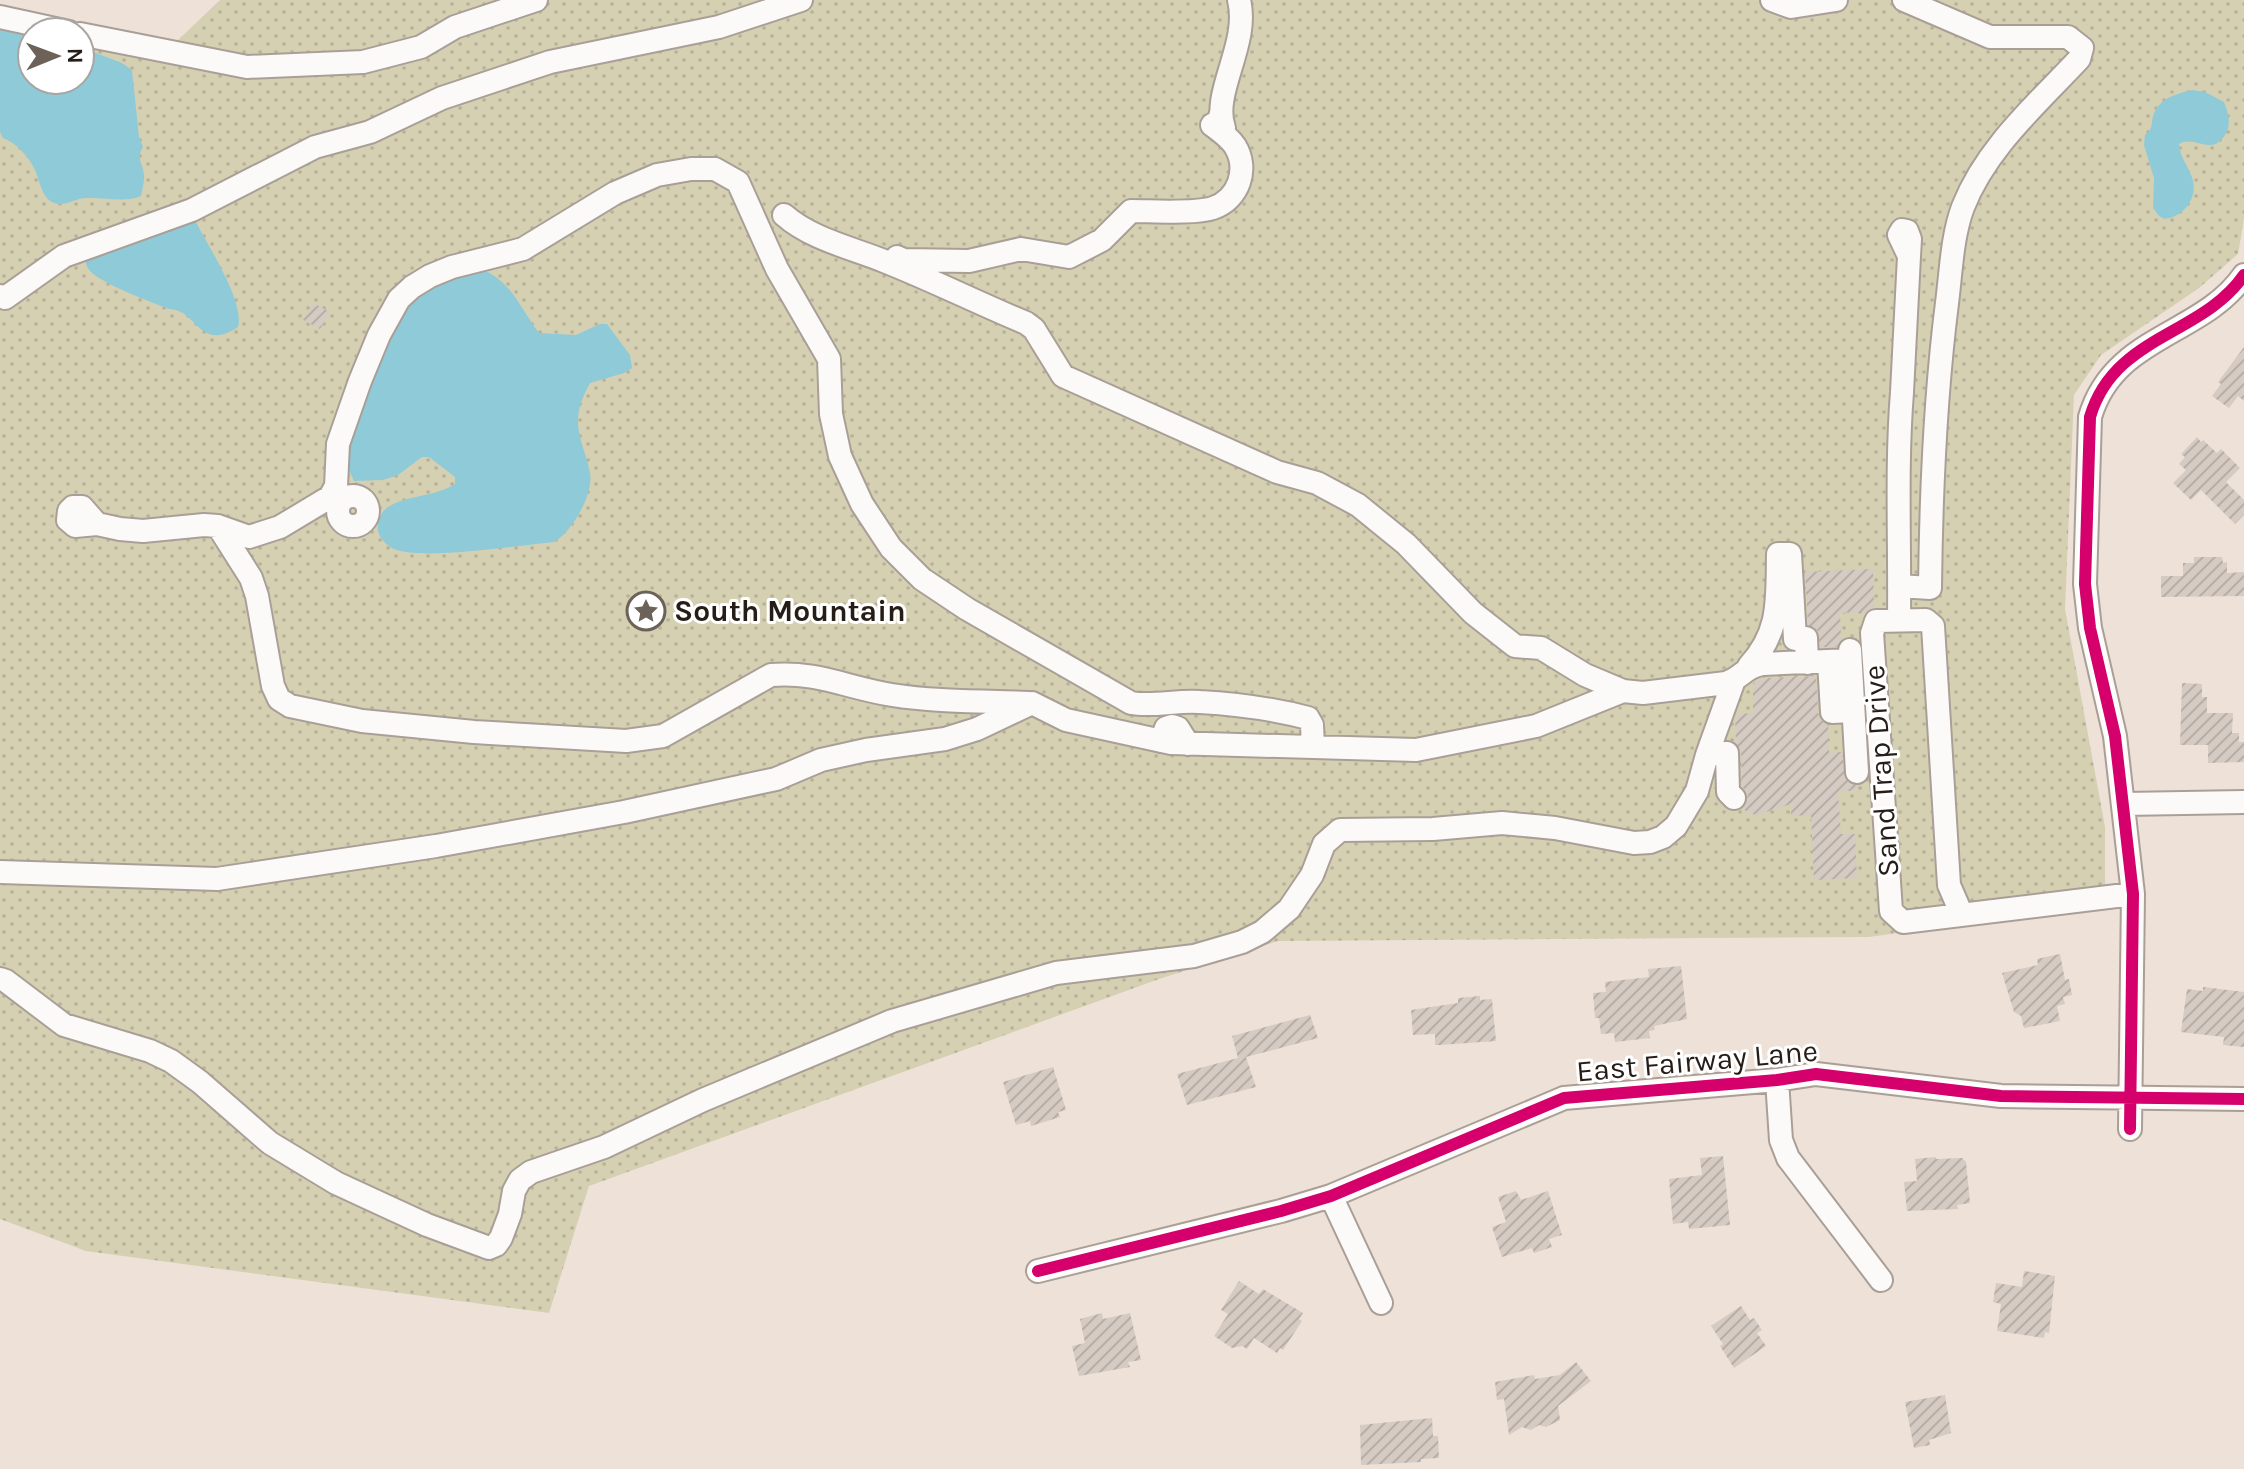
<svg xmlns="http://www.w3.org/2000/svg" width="2244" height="1469" font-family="Karla,sans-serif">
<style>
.grass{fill:url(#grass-dots);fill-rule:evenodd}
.water{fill:#8ecad8}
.building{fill:url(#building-hatch)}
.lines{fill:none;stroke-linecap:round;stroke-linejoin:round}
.minor-casing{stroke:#a99f97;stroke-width:26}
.minor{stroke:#fcfaf9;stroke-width:22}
.cycleway-casing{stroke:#fff;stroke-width:17}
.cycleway{stroke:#d6006c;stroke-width:12}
.labels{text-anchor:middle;stroke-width:6;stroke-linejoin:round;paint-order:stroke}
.poi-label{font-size:30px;font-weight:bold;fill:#261d16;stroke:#fff;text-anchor:start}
.street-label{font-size:30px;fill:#261d16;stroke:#fff}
</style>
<defs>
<pattern id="grass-dots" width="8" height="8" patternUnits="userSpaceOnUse" patternTransform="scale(2)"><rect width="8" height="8" fill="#d5d0b2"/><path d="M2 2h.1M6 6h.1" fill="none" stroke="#b7b298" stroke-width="1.8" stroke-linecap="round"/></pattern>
<pattern id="building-hatch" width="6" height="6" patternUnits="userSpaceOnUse" patternTransform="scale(2)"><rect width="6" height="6" fill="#d5cbc3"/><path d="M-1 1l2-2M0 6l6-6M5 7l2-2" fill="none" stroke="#b7aea7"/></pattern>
</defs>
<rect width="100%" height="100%" fill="#eee1d7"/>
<path class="grass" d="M 220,0 L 2244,0 L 2244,219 L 2238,254 L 2199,288 L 2101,355 L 2074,395 L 2065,609 L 2105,827 L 2105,904 L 1869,937 L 1278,941 L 1159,979 L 589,1186 L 549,1313 L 86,1251 L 0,1219 L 0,7 L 176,42 ZM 32,32 L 80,32 L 80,80 L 32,80 Z"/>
<path class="water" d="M 0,30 L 32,35 L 32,80 L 80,80 L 80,47 L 122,63 L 132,70 L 139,137 L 143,147 C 136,158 142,162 144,174 C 145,181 142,189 141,196 C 126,203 103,197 86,198 C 78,198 70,203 62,204 C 41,205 41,181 34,168 C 28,156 15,142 3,138 L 0,132 Z
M 2192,90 L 2205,92 L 2224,102 C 2231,119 2232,133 2216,144 C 2202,148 2192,137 2179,144 C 2180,157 2187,164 2191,175 C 2200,195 2186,216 2165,219 L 2159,216 L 2153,208 L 2154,178 L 2144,145 L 2145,135 C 2153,129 2151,125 2153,116 C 2159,98 2176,94 2192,90 Z
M 189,216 L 196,222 C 208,246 245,302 238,327 C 199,353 197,309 169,309 C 151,302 103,284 91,272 C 86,267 85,261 85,254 Z
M 480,269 C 511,279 521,310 539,333 L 576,335 L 600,324 L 607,324 L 630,355 L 632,368 L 624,373 L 590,383 C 584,394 579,405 578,418 C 577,437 587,455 590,473 C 594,494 572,532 554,542 C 520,545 423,561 394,549 C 387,546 380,539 378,531 C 377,526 379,518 382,513 C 395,495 435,498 455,484 L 455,477 L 429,457 L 422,457 L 398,475 L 383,480 L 354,481 L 348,468 L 346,450 L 369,379 L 401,310 L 435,280 Z"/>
<path class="building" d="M 313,303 L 330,312 L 320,329 L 303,320 Z
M 2244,347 L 2244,401 L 2238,396 L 2229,408 L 2212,396 L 2221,384 L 2218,382 Z
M 2197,437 L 2201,442 L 2203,440 L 2217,453 L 2221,449 L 2240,468 L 2226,482 L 2244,500 L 2244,515 L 2235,524 L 2201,490 L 2191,500 L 2173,483 L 2186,470 L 2179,464 L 2185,457 L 2181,454 Z
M 2194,557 L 2222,557 L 2223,563 L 2227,562 L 2227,573 L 2244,572 L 2244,596 L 2161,597 L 2161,576 L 2183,576 L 2183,563 L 2194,563 Z
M 1873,569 L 1874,607 L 1866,612 L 1840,613 L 1841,639 L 1837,647 L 1820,647 L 1818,631 L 1808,625 L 1805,572 Z
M 1816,676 L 1818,713 L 1821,720 L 1828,725 L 1829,753 L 1842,752 L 1845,779 L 1857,786 L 1857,790 L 1838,792 L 1841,834 L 1855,834 L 1857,878 L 1814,880 L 1811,815 L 1791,816 L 1791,804 L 1757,815 L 1748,813 L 1743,808 L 1748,795 L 1742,786 L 1741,753 L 1736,743 L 1735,718 L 1737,714 L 1753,713 L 1753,683 L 1765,678 Z
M 2182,683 L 2202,684 L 2202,697 L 2207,697 L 2207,713 L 2233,713 L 2232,733 L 2239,733 L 2239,742 L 2244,742 L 2244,762 L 2208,763 L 2208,745 L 2180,745 Z
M 2060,954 L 2065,980 L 2069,979 L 2072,995 L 2063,997 L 2065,1004 L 2057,1006 L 2060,1021 L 2024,1028 L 2021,1016 L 2014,1012 L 2002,973 L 2038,965 L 2037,959 Z
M 1681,966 L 1687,1019 L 1654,1026 L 1655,1030 L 1649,1031 L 1650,1038 L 1615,1042 L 1614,1033 L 1601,1034 L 1599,1018 L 1595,1018 L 1593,993 L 1606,992 L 1605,982 L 1649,977 L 1648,969 Z
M 2203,987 L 2244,992 L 2244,1047 L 2223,1045 L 2224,1037 L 2181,1032 L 2187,989 L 2203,991 Z
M 1480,996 L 1480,1000 L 1492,999 L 1496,1041 L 1440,1045 L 1435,1045 L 1435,1034 L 1413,1035 L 1411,1010 L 1458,1003 L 1458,998 Z
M 1310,1015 L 1318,1038 L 1246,1057 L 1256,1087 L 1187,1105 L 1177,1074 L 1238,1058 L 1232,1036 Z
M 1053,1067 L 1066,1110 L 1058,1112 L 1060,1117 L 1031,1126 L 1030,1121 L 1016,1125 L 1003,1082 Z
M 1723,1156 L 1730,1225 L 1689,1229 L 1688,1222 L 1673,1224 L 1669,1179 L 1702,1175 L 1700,1158 Z
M 1936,1157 L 1936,1159 L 1962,1158 L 1966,1162 L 1970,1203 L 1957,1205 L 1958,1209 L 1907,1211 L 1904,1182 L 1917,1181 L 1915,1159 Z
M 1516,1191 L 1521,1200 L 1548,1191 L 1562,1235 L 1549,1239 L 1552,1247 L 1534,1253 L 1532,1248 L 1502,1257 L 1492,1227 L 1506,1222 L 1498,1197 Z
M 2024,1271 L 2055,1276 L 2049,1333 L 2045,1332 L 2044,1338 L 1997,1331 L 2001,1304 L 1993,1302 L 1996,1283 L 2022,1287 Z
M 1239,1281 L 1259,1294 L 1263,1289 L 1303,1313 L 1299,1319 L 1302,1321 L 1283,1350 L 1280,1348 L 1277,1353 L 1254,1338 L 1247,1349 L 1242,1346 L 1232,1348 L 1214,1336 L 1228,1314 L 1221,1310 Z
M 1741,1306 L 1750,1320 L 1754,1318 L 1762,1330 L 1757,1333 L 1766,1346 L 1734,1368 L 1720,1346 L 1723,1344 L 1711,1326 Z
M 1102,1313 L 1103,1319 L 1130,1313 L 1141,1360 L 1128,1362 L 1130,1367 L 1079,1376 L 1072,1346 L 1085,1343 L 1080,1319 Z
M 1576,1362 L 1591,1381 L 1558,1406 L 1560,1420 L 1546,1427 L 1539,1425 L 1531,1430 L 1522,1427 L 1509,1435 L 1504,1399 L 1497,1400 L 1495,1382 L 1534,1375 L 1535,1379 L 1560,1375 Z
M 1945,1395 L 1951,1433 L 1929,1440 L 1930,1445 L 1914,1448 L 1905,1402 Z
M 1432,1418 L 1433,1436 L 1438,1436 L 1439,1458 L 1421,1459 L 1421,1462 L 1361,1465 L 1360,1425 Z"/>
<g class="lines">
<g class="minor-casing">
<path id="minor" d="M 1772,0 L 1791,7 L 1836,0
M 0,17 L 69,32
M 80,34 L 247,67 L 363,62 L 421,47 L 455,27 L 536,0
M 1224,128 C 1211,93 1250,44 1239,0
M 784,215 C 811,239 852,248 884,261 C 932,280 978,303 1026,323 L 1034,329 L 1063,376 L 1277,472 L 1317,483 L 1358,505 L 1406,544 L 1473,613 L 1515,646 L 1541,648 L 1585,675 L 1623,691
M 897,257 L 904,260 L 969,261 L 1021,249 L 1069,257 L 1102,240 L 1131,211 C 1152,211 1195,214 1213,208 C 1239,199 1249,169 1235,146 C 1229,137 1220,131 1212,125 L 1219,121 L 1221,113
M 0,296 L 5,298 L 64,256 L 192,210 L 315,147 L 370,132 L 442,98 L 550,62 L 719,27 L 801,0
M338 511a15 15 0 1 1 30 0a15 15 0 1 1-30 0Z
M 97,524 L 75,526 L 68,520 L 69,511 L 73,507 L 82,507 L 97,524 L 120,529 L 143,531 L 204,525 L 218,526 L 249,537 L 280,527 L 330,497 L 336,486 L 338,444 L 360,381 L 379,335 L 399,299 L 412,287 L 430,276 L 452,267 L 523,249 L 615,193 L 657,175 L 691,169 L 715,169 L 738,182 L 777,269 L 829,359 L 831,414 L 840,456 L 862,504 L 891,548 L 922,579 L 967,609 L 1131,703 C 1154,707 1177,700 1200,702 C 1235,704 1274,709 1308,718 L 1312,725 L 1313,747
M 218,526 L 251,578 L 257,596 L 273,686 L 279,699 L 290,706 L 362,721 L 474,732 L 626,741 L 663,736 L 771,675 C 816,671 848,688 892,695 C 937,702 982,701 1028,703
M 1899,586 L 1930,588 C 1931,492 1935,398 1947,303 C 1951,272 1952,236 1963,207 C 1986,148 2037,104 2079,59 L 2082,48 L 2068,37 L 1990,37 L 1904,0
M 1899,620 C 1900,543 1896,467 1902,392 L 1909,256 L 1910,239 L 1907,231 L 1902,230 L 1899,235 L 1909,256
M 1850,650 L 1857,772
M 1829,662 L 1832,712 L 1853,711
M 1749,666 C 1781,631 1777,599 1778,554 L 1790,554 L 1795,639 L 1806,638 L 1807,663
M 1161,741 L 1166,728 L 1172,726 L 1178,728 L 1188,744
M 1718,754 L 1727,753 L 1728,792 L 1734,798
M 2124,804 L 2244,802
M 0,872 L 217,879 L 436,846 L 624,812 L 776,779 L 821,760 L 866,750 L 945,739 L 977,729 L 1032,703 L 1066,720 L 1171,743 L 1416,750 L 1536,726 L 1623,691 L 1643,693 L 1726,683 C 1742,678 1744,667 1763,664 L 1850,660
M 1962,915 L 1949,885 L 1933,626 L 1926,620 L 1876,621 L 1872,633 L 1891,911 L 1903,922 L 2133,894
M 0,979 L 6,981 L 64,1025 L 150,1051 L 171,1061 L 200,1082 L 270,1143 L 336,1183 L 427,1225 L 489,1248 L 496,1245 L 501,1238 L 510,1214 L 514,1191 L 520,1180 L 531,1172 L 604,1147 L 703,1100 L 892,1021 L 1056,973 L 1194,956 L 1242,942 L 1262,932 L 1289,909 L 1312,875 L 1324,844 L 1340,830 L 1433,829 L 1502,823 L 1555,828 L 1634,843 L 1650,842 L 1663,837 L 1676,826 L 1697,791 L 1707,755 L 1734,680
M 1777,1080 L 1781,1140 L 1788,1158 L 1881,1280
M 2130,1129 L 2133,894 L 2115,736 L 2090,628 L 2085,584 L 2090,417 C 2114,335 2202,336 2244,275
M 1331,1196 L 1381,1303
M 1038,1271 L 1281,1211 L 1331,1196 L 1564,1098 L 1777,1080 L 1816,1074 L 2001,1096 L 2244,1099"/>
</g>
<use href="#minor" class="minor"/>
<g class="cycleway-casing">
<path id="cycleway" d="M 2130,1129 L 2133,894 L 2115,736 L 2090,628 L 2085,584 L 2090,417 C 2114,335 2202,336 2244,275
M 1038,1271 L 1281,1211 L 1331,1196 L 1564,1098 L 1777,1080 L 1816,1074 L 2001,1096 L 2244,1099"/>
</g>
<use href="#cycleway" class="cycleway"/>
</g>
<defs>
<g id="sight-ring" transform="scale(2)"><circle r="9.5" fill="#fff" stroke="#6c625a" stroke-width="1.5"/><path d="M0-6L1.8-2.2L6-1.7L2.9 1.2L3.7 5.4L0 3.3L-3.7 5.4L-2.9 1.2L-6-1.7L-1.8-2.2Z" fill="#6c625a"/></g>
</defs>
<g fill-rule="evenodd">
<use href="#sight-ring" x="646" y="611"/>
</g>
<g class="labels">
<g class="poi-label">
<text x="674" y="621">South Mountain</text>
</g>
<g class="street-label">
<text transform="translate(1881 771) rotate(-94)" y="10">Sand Trap Drive</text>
<text transform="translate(1697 1061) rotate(-5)" y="10">East Fairway Lane</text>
</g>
</g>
<g transform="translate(56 56) rotate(89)"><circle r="38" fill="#ffffff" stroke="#a8a5a2" stroke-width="2"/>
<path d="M0-6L14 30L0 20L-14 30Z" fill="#6c625a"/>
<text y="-12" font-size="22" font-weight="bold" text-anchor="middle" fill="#261d16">N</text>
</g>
</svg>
